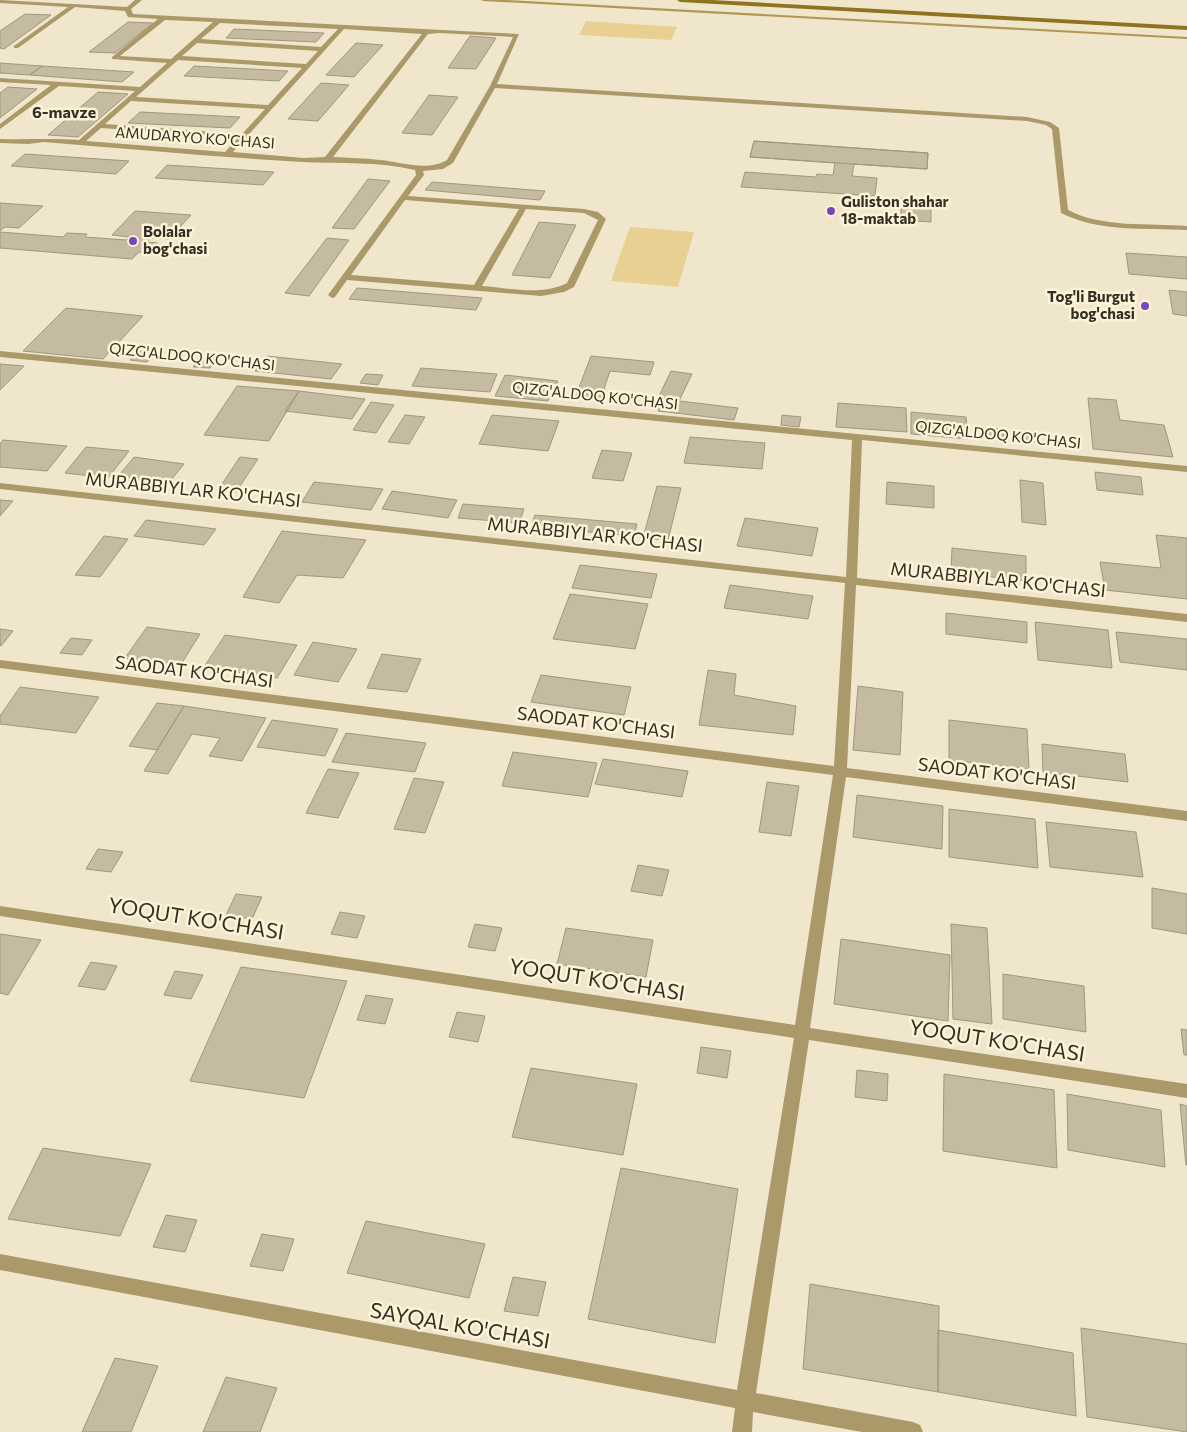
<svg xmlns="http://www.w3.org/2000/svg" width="1187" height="1432" font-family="Commissioner,sans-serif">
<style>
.green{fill:#e7d091}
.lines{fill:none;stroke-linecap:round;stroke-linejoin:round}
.stream{fill:#af9754;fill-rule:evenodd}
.building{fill:#c4bba0;stroke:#a1977e}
.street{fill:#ab996a;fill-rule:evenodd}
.secondary{fill:#8e7321;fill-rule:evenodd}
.poi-dot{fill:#7945bd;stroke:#fef3d8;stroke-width:2}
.labels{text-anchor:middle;stroke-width:5;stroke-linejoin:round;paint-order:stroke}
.far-street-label{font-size:15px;fill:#332f24;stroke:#fef3d8}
.far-poi-label{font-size:15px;font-weight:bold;fill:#332f24;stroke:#fef3d8;text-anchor:start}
.far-neighbourhood-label{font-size:16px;font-weight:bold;fill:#332f24;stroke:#fef3d8}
.street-label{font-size:18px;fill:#332f24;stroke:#fef3d8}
.near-street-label{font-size:21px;fill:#332f24;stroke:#fef3d8}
</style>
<rect width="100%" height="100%" fill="#f0e6cb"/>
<path class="green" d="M 586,21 L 677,27 L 671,40 L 579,35 Z
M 630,227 L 694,232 L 678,287 L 611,281 Z"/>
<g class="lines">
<path class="stream" d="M 481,0 L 506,0 L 1187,37 L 1187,39 L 483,1 Z"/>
</g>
<path class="building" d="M 25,14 L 51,15 L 4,49 L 0,48 L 0,31 Z
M 128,22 L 153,23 L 115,53 L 89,52 Z
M 234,29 L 324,33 L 316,42 L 226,38 Z
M 470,36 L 496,38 L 476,69 L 448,68 Z
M 356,43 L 383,45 L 354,77 L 326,75 Z
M 0,63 L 42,66 L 29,75 L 0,73 Z
M 42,66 L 134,72 L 122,82 L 30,75 Z
M 194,66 L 288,71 L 279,81 L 184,76 Z
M 321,83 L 349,85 L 318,121 L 288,119 Z
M 8,87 L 37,89 L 0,118 L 0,93 Z
M 98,92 L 128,94 L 78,137 L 48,135 Z
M 429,95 L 458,97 L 432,135 L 402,133 Z
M 140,112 L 240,117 L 230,128 L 128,123 Z
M 754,141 L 928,153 L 927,169 L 854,164 L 852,176 L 877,178 L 875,196 L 741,187 L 745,172 L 816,177 L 817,174 L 833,175 L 835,163 L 750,157 Z
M 754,141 L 928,153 L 927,169 L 750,157 Z
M 25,154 L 129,161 L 116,174 L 11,166 Z
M 167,165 L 274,172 L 263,185 L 155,178 Z
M 368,179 L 390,181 L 354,229 L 332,228 Z
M 432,182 L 545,191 L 540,200 L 425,190 Z
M 901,198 L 931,200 L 931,222 L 901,220 Z
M 0,203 L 43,206 L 19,228 L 5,227 L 0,231 Z
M 135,211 L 191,215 L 169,239 L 151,238 L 147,242 L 158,243 L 149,253 L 139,252 L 132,259 L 0,248 L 0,232 L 63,237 L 67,233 L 87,234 L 85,237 L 126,240 L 130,237 L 112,235 Z
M 539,222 L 576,225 L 550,278 L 512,275 Z
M 327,238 L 349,240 L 309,296 L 285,293 Z
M 1126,253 L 1187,257 L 1187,279 L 1129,274 Z
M 357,288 L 482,298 L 476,310 L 349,299 Z
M 1169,290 L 1187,292 L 1187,316 L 1173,314 Z
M 66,308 L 143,316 L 103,359 L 23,351 Z
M 138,351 L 154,353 L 147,362 L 130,360 Z
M 267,356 L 342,364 L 331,379 L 255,371 Z
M 591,356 L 654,362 L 650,375 L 610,371 L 600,401 L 575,398 Z
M 200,358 L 217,359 L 210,368 L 193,367 Z
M 0,364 L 24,366 L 0,390 Z
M 421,368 L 497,374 L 490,392 L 412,386 Z
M 671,371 L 692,374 L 679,401 L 658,398 Z
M 366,374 L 383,375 L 378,385 L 360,383 Z
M 505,375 L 558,381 L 548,401 L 495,396 Z
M 237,386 L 299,391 L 269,441 L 204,435 Z
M 299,391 L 365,399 L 352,419 L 285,411 Z
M 1088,398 L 1116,400 L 1120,420 L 1164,425 L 1173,457 L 1093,449 Z
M 663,399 L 738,408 L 734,420 L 658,411 Z
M 371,402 L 394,405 L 376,433 L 353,430 Z
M 838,403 L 906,408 L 907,432 L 836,427 Z
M 911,412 L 966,417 L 968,439 L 911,434 Z
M 405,415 L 425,417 L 409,444 L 388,442 Z
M 492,415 L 559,421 L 548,451 L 479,444 Z
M 782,415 L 801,417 L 799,427 L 781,425 Z
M 985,428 L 1003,429 L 1004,440 L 984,438 Z
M 1019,430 L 1038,432 L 1038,442 L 1019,441 Z
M 690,437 L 765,443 L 762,469 L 684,463 Z
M 3,440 L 67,446 L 47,471 L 0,467 L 0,444 Z
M 86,447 L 129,451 L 108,478 L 65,473 Z
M 602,450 L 632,453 L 623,481 L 592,478 Z
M 134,457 L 184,464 L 167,485 L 116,479 Z
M 240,457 L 258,459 L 236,492 L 218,490 Z
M 1095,472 L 1141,477 L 1143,495 L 1097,490 Z
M 1020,480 L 1043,483 L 1046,525 L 1022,522 Z
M 314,482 L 383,489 L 371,510 L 302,502 Z
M 887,482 L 934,486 L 934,508 L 886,504 Z
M 657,486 L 681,488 L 668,540 L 643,538 Z
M 392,491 L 457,500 L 448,518 L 382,509 Z
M 0,500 L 13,501 L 0,516 Z
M 463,504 L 524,509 L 519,523 L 458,518 Z
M 535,515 L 637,524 L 634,536 L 531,527 Z
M 745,518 L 818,528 L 812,556 L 737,546 Z
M 146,520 L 216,529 L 204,545 L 134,536 Z
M 282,531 L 366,540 L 343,578 L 297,575 L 279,603 L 243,597 Z
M 1156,535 L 1187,538 L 1187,599 L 1105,590 L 1100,562 L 1161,568 Z
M 104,536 L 128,539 L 100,577 L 75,575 Z
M 952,548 L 1026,556 L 1026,581 L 951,572 Z
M 580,565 L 657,574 L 651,598 L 572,588 Z
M 730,585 L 813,596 L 808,619 L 724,608 Z
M 570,594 L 648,604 L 635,649 L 553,639 Z
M 946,613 L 1027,622 L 1027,643 L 946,634 Z
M 1035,622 L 1108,630 L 1112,668 L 1038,660 Z
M 147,627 L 200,634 L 180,666 L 125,658 Z
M 0,629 L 13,631 L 1,646 L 0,645 Z
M 1116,632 L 1187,639 L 1187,670 L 1120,662 Z
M 225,635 L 297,645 L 277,678 L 204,667 Z
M 71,638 L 92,640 L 82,655 L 60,653 Z
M 313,642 L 357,649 L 338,682 L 294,675 Z
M 382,654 L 421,659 L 407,692 L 367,688 Z
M 708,670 L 736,674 L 734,695 L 796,706 L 793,735 L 699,725 Z
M 541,675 L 631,687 L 624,715 L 531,702 Z
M 858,686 L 903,692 L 900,755 L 853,750 Z
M 20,687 L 99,697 L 76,733 L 0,724 L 0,716 Z
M 157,703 L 184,706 L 157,750 L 129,746 Z
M 184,706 L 266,718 L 242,761 L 209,756 L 220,738 L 192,734 L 168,774 L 144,771 Z
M 272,720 L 338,729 L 325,756 L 257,747 Z
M 949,720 L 1027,729 L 1029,769 L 949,760 Z
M 346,733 L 426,743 L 415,772 L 332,762 Z
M 1042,744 L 1125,754 L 1128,782 L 1043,772 Z
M 513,752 L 597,763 L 588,797 L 502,786 Z
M 603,759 L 688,771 L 682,797 L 595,784 Z
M 328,769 L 359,773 L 338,818 L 306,813 Z
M 414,778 L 444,782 L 425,833 L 394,829 Z
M 767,782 L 799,786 L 791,836 L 759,832 Z
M 857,795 L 943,806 L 942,849 L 853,837 Z
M 949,809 L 1035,819 L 1038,868 L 949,857 Z
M 1046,822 L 1136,832 L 1143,877 L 1050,867 Z
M 98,849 L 123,852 L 111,872 L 86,869 Z
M 638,865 L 669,870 L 662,896 L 631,891 Z
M 1152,888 L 1187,894 L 1187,934 L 1152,928 Z
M 236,894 L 262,897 L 252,919 L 226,915 Z
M 340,912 L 365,916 L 357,938 L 331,934 Z
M 475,924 L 502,928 L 495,951 L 468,947 Z
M 951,924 L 987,928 L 992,1024 L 953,1019 Z
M 566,928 L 653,940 L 646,977 L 557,964 Z
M 0,934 L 41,940 L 8,995 L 0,993 Z
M 841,939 L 950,955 L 948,1021 L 834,1004 Z
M 91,962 L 117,966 L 105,990 L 78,986 Z
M 241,967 L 347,981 L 304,1098 L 190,1081 Z
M 175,971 L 203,975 L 191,999 L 164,995 Z
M 1003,974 L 1084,986 L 1086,1032 L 1003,1019 Z
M 366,995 L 393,999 L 385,1024 L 357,1020 Z
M 457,1012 L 485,1016 L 478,1042 L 449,1037 Z
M 1181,1029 L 1187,1030 L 1187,1055 L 1184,1055 Z
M 701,1047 L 731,1051 L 727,1078 L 697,1073 Z
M 531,1068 L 637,1084 L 623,1155 L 512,1137 Z
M 857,1070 L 888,1074 L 887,1101 L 855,1097 Z
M 944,1074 L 1054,1090 L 1057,1168 L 943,1151 Z
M 1067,1094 L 1161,1110 L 1165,1167 L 1068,1150 Z
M 1180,1104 L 1187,1106 L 1187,1165 L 1186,1165 Z
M 43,1148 L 151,1164 L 120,1236 L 8,1219 Z
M 621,1168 L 738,1189 L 715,1343 L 588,1319 Z
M 166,1215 L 197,1220 L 185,1252 L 153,1247 Z
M 366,1221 L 485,1244 L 469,1298 L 347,1273 Z
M 262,1234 L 294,1239 L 283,1271 L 250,1266 Z
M 513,1277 L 546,1282 L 538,1316 L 504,1311 Z
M 810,1284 L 939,1306 L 938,1392 L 803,1369 Z
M 1081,1328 L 1187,1344 L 1187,1432 L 1087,1417 Z
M 938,1330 L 1073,1353 L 1076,1416 L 938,1392 Z
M 115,1358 L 158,1366 L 131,1432 L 82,1432 Z
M 226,1377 L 277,1388 L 260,1432 L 203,1432 Z"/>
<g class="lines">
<path class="street" d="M 0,0 L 127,7 L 135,0 L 142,0 L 131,9 L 133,14 L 519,34 L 497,84 L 1027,117 L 1050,122 L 1059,128 L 1068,210 C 1102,228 1149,223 1187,226 L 1187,230 C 1146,228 1098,232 1061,213 L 1052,129 L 1046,125 L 1027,121 L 495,88 L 453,163 L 443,169 L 423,171 L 424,175 L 408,196 L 584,209 L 598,212 L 606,219 L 574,287 L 564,292 L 541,296 L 347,280 L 335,297 L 332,298 L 328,295 L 416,175 L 415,170 C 378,161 340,164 302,162 C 216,157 130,149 44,142 L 28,144 L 0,143 L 0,139 C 26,140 52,138 79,140 L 135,91 L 59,86 L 0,129 L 0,124 L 51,85 L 0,82 L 0,78 L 140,87 L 167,63 L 112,59 L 112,57 L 158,19 L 128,17 L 125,11 L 75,7 L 18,48 L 14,48 L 14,46 L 68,7 L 0,3 ZM 165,20 L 213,22 L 171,59 L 120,56 ZM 220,23 L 338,29 L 321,47 L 201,39 ZM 344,29 L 422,34 L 325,157 L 304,158 L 233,152 ZM 440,33 L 513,37 L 490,86 L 447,160 C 426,172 403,162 380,160 C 364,158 349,158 333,157 L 428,34 ZM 197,43 L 318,51 L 306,64 L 182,56 ZM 178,60 L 302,68 L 268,105 L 136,97 ZM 131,101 L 265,109 L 242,134 L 105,124 ZM 101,128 L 238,138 L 225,152 L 86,141 ZM 405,200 L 519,209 L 474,285 L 351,275 ZM 526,209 L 584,213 L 598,220 L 567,283 C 542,296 509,288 482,286 Z
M 0,351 L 1187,466 L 1187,472 L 862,440 L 857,578 L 1187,614 L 1187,622 L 856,585 L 847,768 L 1187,811 L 1187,821 L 846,777 L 810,1028 L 1187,1084 L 1187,1098 L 809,1040 L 756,1393 L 913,1422 L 920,1425 L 923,1432 L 862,1432 L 753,1412 L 752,1432 L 732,1432 L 735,1408 L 0,1270 L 0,1254 L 737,1390 L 794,1038 L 0,916 L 0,906 L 795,1025 L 833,775 L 0,668 L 0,660 L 834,766 L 845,583 L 0,489 L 0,483 L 846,577 L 852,440 L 0,357 Z"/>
<path class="secondary" d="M 677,0 L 712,0 L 1187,26 L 1187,30 L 680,2 Z"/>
</g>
<g class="poi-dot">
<circle cx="831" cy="211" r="5"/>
<circle cx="133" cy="241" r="5"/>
<circle cx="1145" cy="306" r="5"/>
</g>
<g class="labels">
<g class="far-street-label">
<text transform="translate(195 138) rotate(4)" y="5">AMUDARYO KO'CHASI</text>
<text transform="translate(192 357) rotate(6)" y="5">QIZG'ALDOQ KO'CHASI</text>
<text transform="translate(595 396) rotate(6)" y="5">QIZG'ALDOQ KO'CHASI</text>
<text transform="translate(998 435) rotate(6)" y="5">QIZG'ALDOQ KO'CHASI</text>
</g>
<g class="far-poi-label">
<text x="841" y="207">Guliston shahar<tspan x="841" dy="17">18-maktab</tspan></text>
<text x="143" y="237">Bolalar<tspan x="143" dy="17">bog'chasi</tspan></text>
<text x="1135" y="302" text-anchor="end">Tog'li Burgut<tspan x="1135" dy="17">bog'chasi</tspan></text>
</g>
<g class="far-neighbourhood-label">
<text x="64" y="118">6-mavze</text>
</g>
<g class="street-label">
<text transform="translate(193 490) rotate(6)" y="6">MURABBIYLAR KO'CHASI</text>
<text transform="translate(595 535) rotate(6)" y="6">MURABBIYLAR KO'CHASI</text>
<text transform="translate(998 580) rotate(6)" y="6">MURABBIYLAR KO'CHASI</text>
<text transform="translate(194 672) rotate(7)" y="6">SAODAT KO'CHASI</text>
<text transform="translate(596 723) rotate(7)" y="6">SAODAT KO'CHASI</text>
<text transform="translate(997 774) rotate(7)" y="6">SAODAT KO'CHASI</text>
</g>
<g class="near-street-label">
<text transform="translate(196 919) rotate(9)" y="7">YOQUT KO'CHASI</text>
<text transform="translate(597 980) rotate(9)" y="7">YOQUT KO'CHASI</text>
<text transform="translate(997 1041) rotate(9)" y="7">YOQUT KO'CHASI</text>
<text transform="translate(460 1326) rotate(10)" y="7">SAYQAL KO'CHASI</text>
</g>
</g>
</svg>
